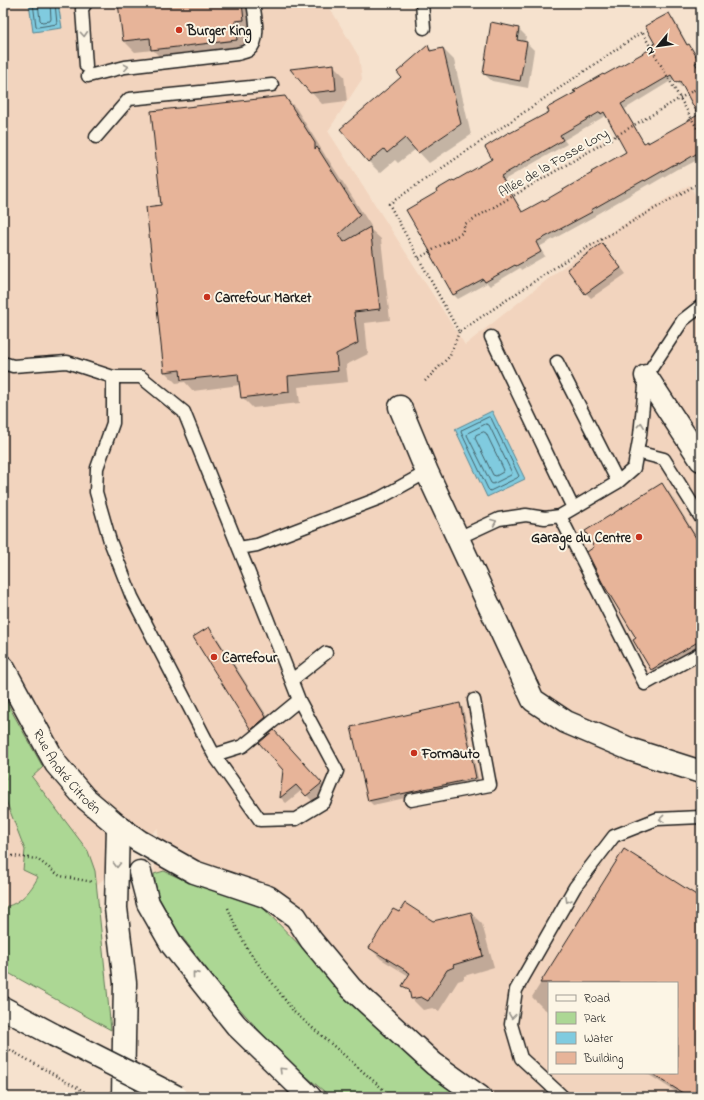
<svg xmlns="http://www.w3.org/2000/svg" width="704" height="1100" font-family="'Indie Flower',sans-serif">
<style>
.built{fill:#f2d4be;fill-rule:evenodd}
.green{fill:#acd794;stroke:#647a58}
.water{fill:#80cbdf;stroke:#588591}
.shadow{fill:#0003;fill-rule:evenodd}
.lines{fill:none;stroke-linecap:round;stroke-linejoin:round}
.shore{stroke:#44626a;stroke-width:1}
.building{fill:#e7b499;stroke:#1c1c1c;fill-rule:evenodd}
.service-casing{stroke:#1c1c1c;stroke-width:15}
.minor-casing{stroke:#1c1c1c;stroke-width:25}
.secondary-casing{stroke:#1c1c1c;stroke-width:25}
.path{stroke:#1c1c1c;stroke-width:2.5;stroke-dasharray:1 3;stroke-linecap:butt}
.service{stroke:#fcf5e5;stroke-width:12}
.minor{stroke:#fcf5e5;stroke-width:22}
.secondary{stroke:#fcf5e5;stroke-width:22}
.secondary-bridge-casing{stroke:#1c1c1c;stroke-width:25;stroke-linecap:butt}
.secondary-bridge{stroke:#fcf5e5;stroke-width:22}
.oneway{stroke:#97938b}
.poi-dot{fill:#c8321e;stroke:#fcf5e5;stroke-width:1.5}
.labels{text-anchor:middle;stroke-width:4;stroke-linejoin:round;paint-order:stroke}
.poi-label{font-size:14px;font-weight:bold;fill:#1c1c1c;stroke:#fcf5e5;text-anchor:start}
.street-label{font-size:14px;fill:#1c1c1c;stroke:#fcf5e5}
</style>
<rect width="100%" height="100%" fill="#f6e2ce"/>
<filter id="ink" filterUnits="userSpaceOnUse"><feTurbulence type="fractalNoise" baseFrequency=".025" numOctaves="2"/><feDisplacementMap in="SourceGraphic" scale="8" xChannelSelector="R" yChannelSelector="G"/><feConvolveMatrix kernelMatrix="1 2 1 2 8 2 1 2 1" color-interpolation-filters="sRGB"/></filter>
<g filter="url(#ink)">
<path class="built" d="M 3,3 L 327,3 L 359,57 L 362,79 L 328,131 L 465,345 L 596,241 L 689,185 L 701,204 L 701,1097 L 463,1097 L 396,1043 L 260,905 L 237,896 L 186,881 L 164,871 L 154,874 L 158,828 L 4,972 L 3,971 ZM 549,983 L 677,983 L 677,1073 L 549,1073 Z"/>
<path class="green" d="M 3,693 L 11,710 L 43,767 L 32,777 L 88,851 L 95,871 L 111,1030 L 3,970 L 3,907 C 19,905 31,891 38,877 L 23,870 L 25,850 L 3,793 L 3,781 L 6,779 L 3,771 Z
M 164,871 L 186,881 L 237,896 L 260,905 L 396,1043 L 463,1097 L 331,1097 L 282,1056 L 221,988 L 177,930 L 157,894 L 154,874 Z"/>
<path class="water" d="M 29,3 L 58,3 L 62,28 L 33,32 Z
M 492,411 L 525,479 L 487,497 L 455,429 Z"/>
<path class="shadow" d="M 119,3 L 248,3 L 255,31 L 245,32 L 248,51 L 163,60 L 153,50 L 135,52 L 124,41 Z
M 668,14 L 673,18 L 688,45 L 693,49 L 701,63 L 701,67 L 699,68 L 701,71 L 701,158 L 684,167 L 683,167 L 677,169 L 650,185 L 649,184 L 595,215 L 595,216 L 539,247 L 545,256 L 521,270 L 520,268 L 490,286 L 487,283 L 458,299 L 454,295 L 432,256 L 454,182 L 493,159 L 550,112 L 576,93 L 575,91 L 604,76 L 655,47 ZM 674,79 L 681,87 L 683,86 L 700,115 L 649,144 L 645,144 L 625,109 ZM 605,116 L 606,117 L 607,116 L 627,153 L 545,202 L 523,212 L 504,180 L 567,144 L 564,140 Z
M 491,23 L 519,29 L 526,36 L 525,43 L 527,43 L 534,50 L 528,88 L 492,81 L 484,74 Z
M 428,46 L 433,51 L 443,49 L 454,60 L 471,135 L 429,163 L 416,149 L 398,163 L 395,160 L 380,173 L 369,162 L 341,129 L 403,77 Z
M 333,65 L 344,76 L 347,101 L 322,104 L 311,92 Z
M 285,97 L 296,108 L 325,155 L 326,157 L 328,159 L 371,226 L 369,228 L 381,239 L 390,320 L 365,323 L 368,354 L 346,365 L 348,382 L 298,387 L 300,403 L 253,408 L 242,397 L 240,385 L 193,391 L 185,382 L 176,383 L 165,372 L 147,208 L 162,206 Z
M 602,244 L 607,249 L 626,274 L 591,298 L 586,293 Z
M 662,485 L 669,492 L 701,544 L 701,651 L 660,677 L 652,669 L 635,640 L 637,639 L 596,548 Z
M 209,628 L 216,636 L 273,725 L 259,737 L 252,729 Z
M 460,704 L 463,708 L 479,782 L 373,805 L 369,801 L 353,728 Z
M 280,736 L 327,789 L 312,801 L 302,790 L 286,803 L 281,798 L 284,770 Z
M 624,850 L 701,899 L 701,1097 L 684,1097 L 646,1073 L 677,1073 L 677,983 L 549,983 L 549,1012 L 543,1008 L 532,997 Z
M 471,913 L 482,924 L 494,967 L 464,976 L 464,979 L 458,981 L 439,1011 L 433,1008 L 423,1010 L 412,999 L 411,993 L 403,985 L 409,976 L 381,959 L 370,948 L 399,914 L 433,923 Z"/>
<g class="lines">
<path class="shore" d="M 33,3 L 36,26 L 38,27 L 57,24 L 55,3
M 38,3 L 40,20 L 42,22 L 50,21 L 51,19 L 50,3
M 489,417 L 491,418 L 519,476 L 517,478 L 490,491 L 488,489 L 461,432 L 462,430 Z
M 486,424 L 489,425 L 512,473 L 511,475 L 493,484 L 491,483 L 467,435 L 468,433 Z
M 484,432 L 486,433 L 504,470 L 503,472 L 496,476 L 493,475 L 475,438 L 476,435 Z"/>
</g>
<path class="building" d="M 118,3 L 242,3 L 244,20 L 235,21 L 237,40 L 151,50 L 150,38 L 123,41 Z
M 669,13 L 687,45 L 689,44 L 699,61 L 695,63 L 701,72 L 701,151 L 679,164 L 679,163 L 673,165 L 645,181 L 644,180 L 591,210 L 592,212 L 536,242 L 541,252 L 516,266 L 515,265 L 485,282 L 483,279 L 453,295 L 431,256 L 432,255 L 406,210 L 437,192 L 436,190 L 453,180 L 454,181 L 492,159 L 485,147 L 509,132 L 510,133 L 549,112 L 547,108 L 576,92 L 573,91 L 603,74 L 604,75 L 654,47 L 653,45 L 655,44 L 645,26 ZM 671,75 L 676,83 L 680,81 L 698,115 L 648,143 L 648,141 L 644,143 L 621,104 ZM 600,112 L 601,114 L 604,112 L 626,152 L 591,172 L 592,173 L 544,201 L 544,200 L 522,212 L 501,176 L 563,140 L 560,135 Z
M 491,22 L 519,28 L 517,40 L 527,42 L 520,81 L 483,74 Z
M 428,45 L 430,51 L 443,48 L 461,124 L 418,153 L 405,138 L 387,153 L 384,149 L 368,162 L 340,129 L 401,77 L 397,72 Z
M 334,64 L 336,90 L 310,93 L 290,69 Z
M 285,96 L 315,143 L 315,149 L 317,147 L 360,215 L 339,234 L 344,242 L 370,227 L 380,309 L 354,312 L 358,343 L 336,354 L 338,371 L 288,376 L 289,392 L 241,398 L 238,374 L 181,380 L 180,370 L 164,372 L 146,207 L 161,205 L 151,111 Z
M 602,243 L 621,268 L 585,294 L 567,269 Z
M 662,483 L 701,546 L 701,640 L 651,670 L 633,640 L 636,638 L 602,582 L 587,552 L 594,547 L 585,531 Z
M 209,627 L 266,717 L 251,730 L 193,637 Z
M 460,703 L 476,778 L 368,801 L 351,727 Z
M 274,730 L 322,783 L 306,796 L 296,785 L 280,798 L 283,770 L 259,743 Z
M 624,849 L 701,898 L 701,1097 L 689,1097 L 651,1073 L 677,1073 L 677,983 L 540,983 Z
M 405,903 L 433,921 L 471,912 L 483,956 L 453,965 L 454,967 L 447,970 L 428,1001 L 421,997 L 411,999 L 409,989 L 402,986 L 410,973 L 369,948 L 393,909 L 399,912 Z"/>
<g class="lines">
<g class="service-casing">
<path id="service" d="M 86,3 L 82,9 L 86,66
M 422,3 L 424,28
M 88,76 L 125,67 L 237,54 C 241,53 246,52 249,50 C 261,41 255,16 253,3
M 96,137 L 129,99 L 272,85
M 491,337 L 573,508
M 557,362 L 618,482
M 3,363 L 13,366 L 67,362 L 113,377
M 113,377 L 141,377 L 184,412 L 267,618 L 299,700 L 243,746 L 214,755 L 132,597 L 110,541 L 96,492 L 97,468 L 113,423 Z
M 637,452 L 664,459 L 701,518
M 560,516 L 645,684 L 701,653
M 458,538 L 499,519 L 526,515 L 545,518 L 560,516 L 618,482 L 634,468 L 640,435 L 646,376 L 683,320 L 701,306
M 239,548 L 257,545 L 380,498 L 427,472
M 292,680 L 326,653
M 214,755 L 260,820 L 296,819 L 324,802 L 337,771 L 299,700
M 411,800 L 490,785 L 474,700
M 563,1097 L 521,1058 L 511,1024 L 516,990 L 575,887 L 614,836 L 657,819 L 701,817"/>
</g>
<g class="minor-casing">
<g id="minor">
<path d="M 646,376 L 701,460"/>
<path d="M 400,407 L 427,472 L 533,700 L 566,722 L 632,750 L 701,772"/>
<path id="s1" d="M 3,667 L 56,764 L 85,798 L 118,826 L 139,841 L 194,872 L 268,897 L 296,917 L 311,940 L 351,988 L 434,1064 L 480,1097"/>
<path d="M 118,826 L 116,908 L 125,983 L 123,1097"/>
</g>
</g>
<g class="secondary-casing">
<path id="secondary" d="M 140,872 L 148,903 L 172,945 L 236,1025 L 310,1097
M 3,1008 L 54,1035"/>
</g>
<path class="path" d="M 701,135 L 642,32 L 389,204 L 459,332 L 569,258 L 701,182
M 419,258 L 462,233 L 465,224 L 701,86
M 425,381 L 450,356 L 459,332
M 4,855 L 37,859 L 60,876 L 93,882
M 228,908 L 235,925 L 248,950 L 294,1012 L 344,1055 L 392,1097
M 3,1046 L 94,1097"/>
<use href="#service" class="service"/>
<use href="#minor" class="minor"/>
<use href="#secondary" class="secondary"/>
<g class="secondary-bridge-casing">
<path id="secondary-bridge" d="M 54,1035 L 177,1097"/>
</g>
<use href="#secondary-bridge" class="secondary-bridge"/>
</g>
<defs><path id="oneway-chevron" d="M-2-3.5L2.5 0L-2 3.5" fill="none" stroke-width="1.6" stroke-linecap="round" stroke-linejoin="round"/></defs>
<g class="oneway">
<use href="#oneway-chevron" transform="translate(84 34) rotate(86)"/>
<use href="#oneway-chevron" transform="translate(126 67) rotate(-10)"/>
<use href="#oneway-chevron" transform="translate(641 425) rotate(-84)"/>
<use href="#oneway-chevron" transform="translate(494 522) rotate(-23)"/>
<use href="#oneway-chevron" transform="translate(662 819) rotate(174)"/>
<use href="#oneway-chevron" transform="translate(117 865) rotate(91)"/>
<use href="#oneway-chevron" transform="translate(568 900) rotate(120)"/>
<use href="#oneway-chevron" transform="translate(195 974) rotate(-129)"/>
<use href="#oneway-chevron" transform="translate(512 1016) rotate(98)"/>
<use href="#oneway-chevron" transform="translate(282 1070) rotate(-135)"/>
</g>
</g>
<g class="poi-dot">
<circle cx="179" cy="30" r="4"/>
<circle cx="207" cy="297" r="4"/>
<circle cx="639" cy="537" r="4"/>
<circle cx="214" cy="657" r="4"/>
<circle cx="414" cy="753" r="4"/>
</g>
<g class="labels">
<g class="poi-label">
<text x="187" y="35">Burger King</text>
<text x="215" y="302">Carrefour Market</text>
<text x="631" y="542" text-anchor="end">Garage du Centre</text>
<text x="222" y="662">Carrefour</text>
<text x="422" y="758">Formauto</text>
</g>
<g class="street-label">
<text transform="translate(553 162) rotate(-30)" y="5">Allée de la Fosse Lory</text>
<text dy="5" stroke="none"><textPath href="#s1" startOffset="123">Rue André Citroën</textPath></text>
</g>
</g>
<rect width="704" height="1100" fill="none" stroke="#fcf5e5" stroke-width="16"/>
<rect x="8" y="8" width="688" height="1084" fill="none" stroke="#1c1c1c" stroke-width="1.5" filter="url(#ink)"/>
<rect x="548" y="982" width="130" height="92" fill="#fcf5e5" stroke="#a29e95"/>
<rect x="556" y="995" width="20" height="6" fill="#fcf5e5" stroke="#a29e95"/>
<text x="584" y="1002" font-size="12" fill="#1c1c1c">Road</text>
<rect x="556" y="1012" width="20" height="12" fill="#acd794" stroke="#a29e95"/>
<text x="584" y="1022" font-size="12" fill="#1c1c1c">Park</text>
<rect x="556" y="1032" width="20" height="12" fill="#80cbdf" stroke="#a29e95"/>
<text x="584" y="1042" font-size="12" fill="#1c1c1c">Water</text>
<rect x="556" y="1052" width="20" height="12" fill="#e7b499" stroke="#a29e95"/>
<text x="584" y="1062" font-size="12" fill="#1c1c1c">Building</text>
<g transform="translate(658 46) rotate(241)" stroke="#fcf5e5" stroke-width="3" paint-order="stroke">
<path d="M0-3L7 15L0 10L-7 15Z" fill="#1c1c1c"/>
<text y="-6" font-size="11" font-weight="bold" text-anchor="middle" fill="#1c1c1c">N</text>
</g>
</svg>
